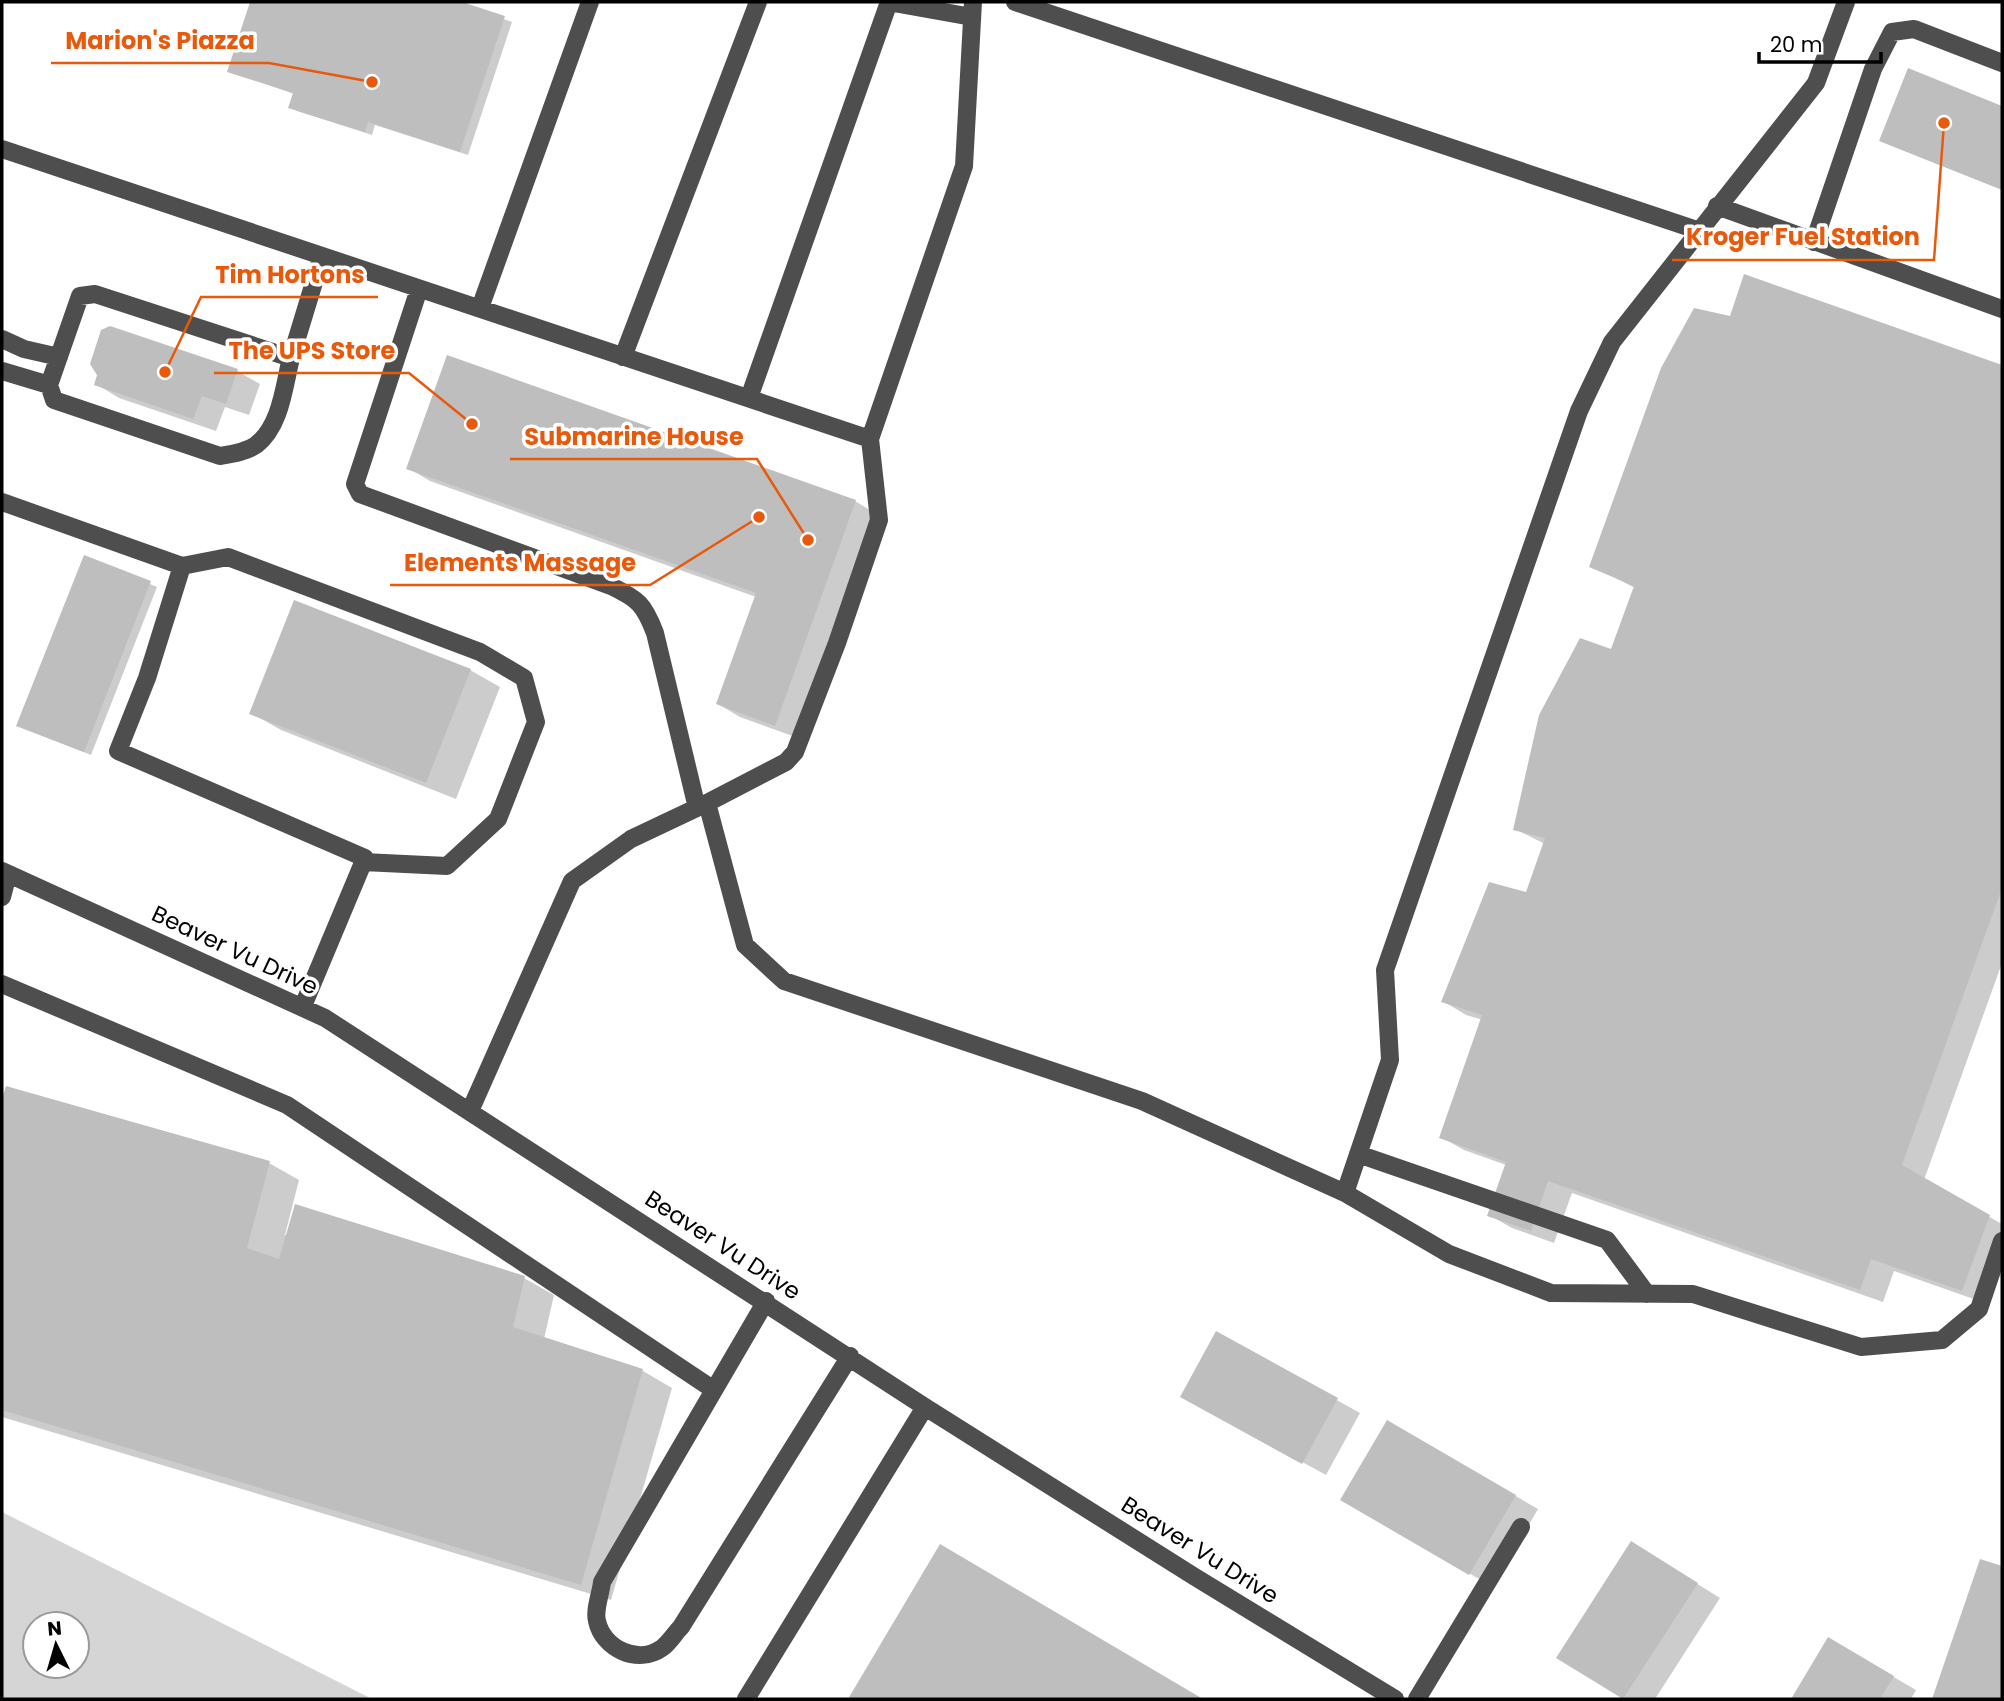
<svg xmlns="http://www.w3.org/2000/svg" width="2004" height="1701" font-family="Poppins,sans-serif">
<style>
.green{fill:#d5d5d5;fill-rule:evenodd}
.shadow{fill:#0003}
.building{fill:#bebebe}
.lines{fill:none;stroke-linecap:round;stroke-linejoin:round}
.minor{stroke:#4e4e4e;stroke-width:18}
.labels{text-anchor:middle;stroke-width:7;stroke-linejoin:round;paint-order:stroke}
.street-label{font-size:23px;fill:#000;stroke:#fff}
.leader{fill:none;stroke:#e8590c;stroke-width:2.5}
.callout-dot{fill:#e8590c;stroke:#fff;stroke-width:2.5}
.callout-label{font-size:24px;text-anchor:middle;font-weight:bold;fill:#e8590c;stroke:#fff;stroke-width:7;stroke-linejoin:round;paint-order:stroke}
</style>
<rect width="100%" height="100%" fill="#fff"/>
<path class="green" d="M 2,1512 L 372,1699 L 2,1699 ZM 35,1624 L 77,1624 L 77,1666 L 35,1666 Z"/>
<path class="shadow" d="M 252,2 L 456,2 L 512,22 L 468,155 L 375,125 L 372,135 L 297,111 L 290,107 L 294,94 L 229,71 Z
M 1745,277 L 2002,367 L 2002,963 L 1924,1180 L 2002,1224 L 2002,1256 L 1985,1303 L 1894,1271 L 1883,1302 L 1572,1193 L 1554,1243 L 1512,1228 L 1489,1215 L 1506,1165 L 1464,1150 L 1441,1137 L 1483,1020 L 1466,1015 L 1443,1001 L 1527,894 L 1545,844 L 1515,829 L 1612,651 L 1635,588 L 1592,566 L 1731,318 Z
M 237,371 L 260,384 L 249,415 L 225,407 L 216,431 L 119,398 L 96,384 Z
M 408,468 L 855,501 L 878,515 L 798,738 L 740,717 L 718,704 L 756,597 L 430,481 Z
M 85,557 L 157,587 L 91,755 L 25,729 Z
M 470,670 L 500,687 L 456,799 L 281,730 L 251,713 Z
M 7,1088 L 269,1163 L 299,1180 L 285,1235 L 524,1278 L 554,1295 L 544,1339 L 643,1371 L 672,1388 L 611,1600 L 2,1417 L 2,1105 Z
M 1217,1333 L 1360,1413 L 1326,1475 L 1205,1409 Z
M 1388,1422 L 1538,1509 L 1493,1587 L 1342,1500 Z
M 941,1547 L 1200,1699 L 850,1699 Z
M 1654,1557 L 1720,1598 L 1655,1699 L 1626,1699 L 1559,1658 Z
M 1982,1561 L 2002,1568 L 2002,1699 L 1933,1699 Z
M 1828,1639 L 1916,1690 L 1911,1699 L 1793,1699 Z"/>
<path class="building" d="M 250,2 L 462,2 L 505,16 L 460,152 L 368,122 L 365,132 L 288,108 L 293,93 L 227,72 Z
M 1908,68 L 2002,106 L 2002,190 L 1879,141 Z
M 1744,274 L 2002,365 L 2002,888 L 1902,1165 L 1990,1215 L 1962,1291 L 1871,1259 L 1860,1290 L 1548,1181 L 1531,1231 L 1487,1216 L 1506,1162 L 1439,1138 L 1482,1015 L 1441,1002 L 1489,882 L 1526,892 L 1545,838 L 1513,830 L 1539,715 L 1580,638 L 1611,649 L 1634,586 L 1589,567 L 1661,368 L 1694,308 L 1730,316 Z
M 110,326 L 238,369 L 226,404 L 202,396 L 193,419 L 94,385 L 97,375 L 90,364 L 101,330 Z
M 447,355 L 856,500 L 775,726 L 716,704 L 756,593 L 406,469 Z
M 84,555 L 151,581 L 84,752 L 16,726 Z
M 294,600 L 471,669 L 426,783 L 249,714 Z
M 6,1086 L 270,1161 L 247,1248 L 279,1259 L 295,1204 L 525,1276 L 513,1327 L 643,1369 L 581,1585 L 2,1410 L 2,1099 Z
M 1216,1331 L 1338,1398 L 1302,1464 L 1180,1397 Z
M 1387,1420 L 1516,1495 L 1469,1575 L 1340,1500 Z
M 1631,1541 L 1698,1583 L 1623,1699 L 1556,1658 Z
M 940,1544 L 1203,1699 L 848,1699 Z
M 1980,1559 L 2002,1566 L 2002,1699 L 1932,1699 Z
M 1828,1637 L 1894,1676 L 1880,1699 L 1791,1699 Z"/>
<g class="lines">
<path class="minor" d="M 888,2 L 972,17
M 1015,2 L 1700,231
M 2,149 L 870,439
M 1717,206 L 2002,309
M 1814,242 L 1873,69 L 1892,32 L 1914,29 L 2002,63
M 419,289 L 355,484 L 360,494 L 611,586 C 638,599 644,604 655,633 L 697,808
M 95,294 L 291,358 C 284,386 281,426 256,445 C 246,452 232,454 220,456 L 54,400 L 49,385 L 80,296 Z
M 480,308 L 590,2
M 2,339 L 24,349 L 59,357
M 623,357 L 758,2
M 291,358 L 322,256
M 2,371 L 49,385
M 749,398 L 889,2
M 2,502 L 182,566 L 147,678 L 118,751 L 365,858 L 303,1006
M 182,566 L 228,557 L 480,652 L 524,678 L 536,722 L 498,819 L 447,866 L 363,862
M 707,803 L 745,945 L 784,981 L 1142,1101 L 1345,1193 L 1449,1254 L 1551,1293 L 1693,1294 L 1861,1347 L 1942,1340 L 1979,1309 L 2002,1241
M 2,871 L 325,1018 L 925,1407 L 1195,1577 L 1395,1699
M 2,897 L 8,874
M 2,984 L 287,1105 L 714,1390
M 470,1111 L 572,881 L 631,839 L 707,803 L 786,762 L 795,752 L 837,643 L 879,520 L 870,439 L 964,166 L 973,2
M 1358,1154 L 1607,1240 L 1647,1294
M 1345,1193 L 1390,1060 L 1385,970 L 1579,411 L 1612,342 L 1816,83 L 1846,2
M 766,1301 L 602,1582 C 601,1593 594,1610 597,1621 C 603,1649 638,1665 662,1648 C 669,1643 675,1633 681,1627 L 850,1356
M 746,1699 L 925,1407
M 1417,1699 L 1521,1527"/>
</g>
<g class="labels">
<g class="street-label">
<text transform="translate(235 950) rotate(25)" y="8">Beaver Vu Drive</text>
<text transform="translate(723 1245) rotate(33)" y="8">Beaver Vu Drive</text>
<text transform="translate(1200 1550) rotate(32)" y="8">Beaver Vu Drive</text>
</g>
</g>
<path class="leader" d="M372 82L269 63H51M1944 123L1934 260H1672M165 372L201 297H378M472 424L409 373H214M808 540L757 459H510M759 517L650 585H390"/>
<g class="callout-dot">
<circle cx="372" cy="82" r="7"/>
<circle cx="1944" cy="123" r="7"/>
<circle cx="165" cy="372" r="7"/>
<circle cx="472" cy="424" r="7"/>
<circle cx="808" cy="540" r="7"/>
<circle cx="759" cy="517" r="7"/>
</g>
<g class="callout-label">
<text x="160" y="49">Marion's Piazza</text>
<text x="1803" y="245">Kroger Fuel Station</text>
<text x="290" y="283">Tim Hortons</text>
<text x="312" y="359">The UPS Store</text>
<text x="634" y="445">Submarine House</text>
<text x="520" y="571">Elements Massage</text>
</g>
<rect width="2004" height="1701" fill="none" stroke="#000000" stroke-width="7"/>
<g transform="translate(56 1645) rotate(355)"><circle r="33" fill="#ffffff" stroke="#999999" stroke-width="2"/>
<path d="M0-5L12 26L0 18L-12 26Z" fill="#000000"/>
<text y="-10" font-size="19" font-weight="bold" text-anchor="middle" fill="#000000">N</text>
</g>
<path d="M1759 52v10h122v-10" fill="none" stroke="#000000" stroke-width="3.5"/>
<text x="1770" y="52" font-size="21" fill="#000000" stroke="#ffffff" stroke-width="5" paint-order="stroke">20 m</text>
</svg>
